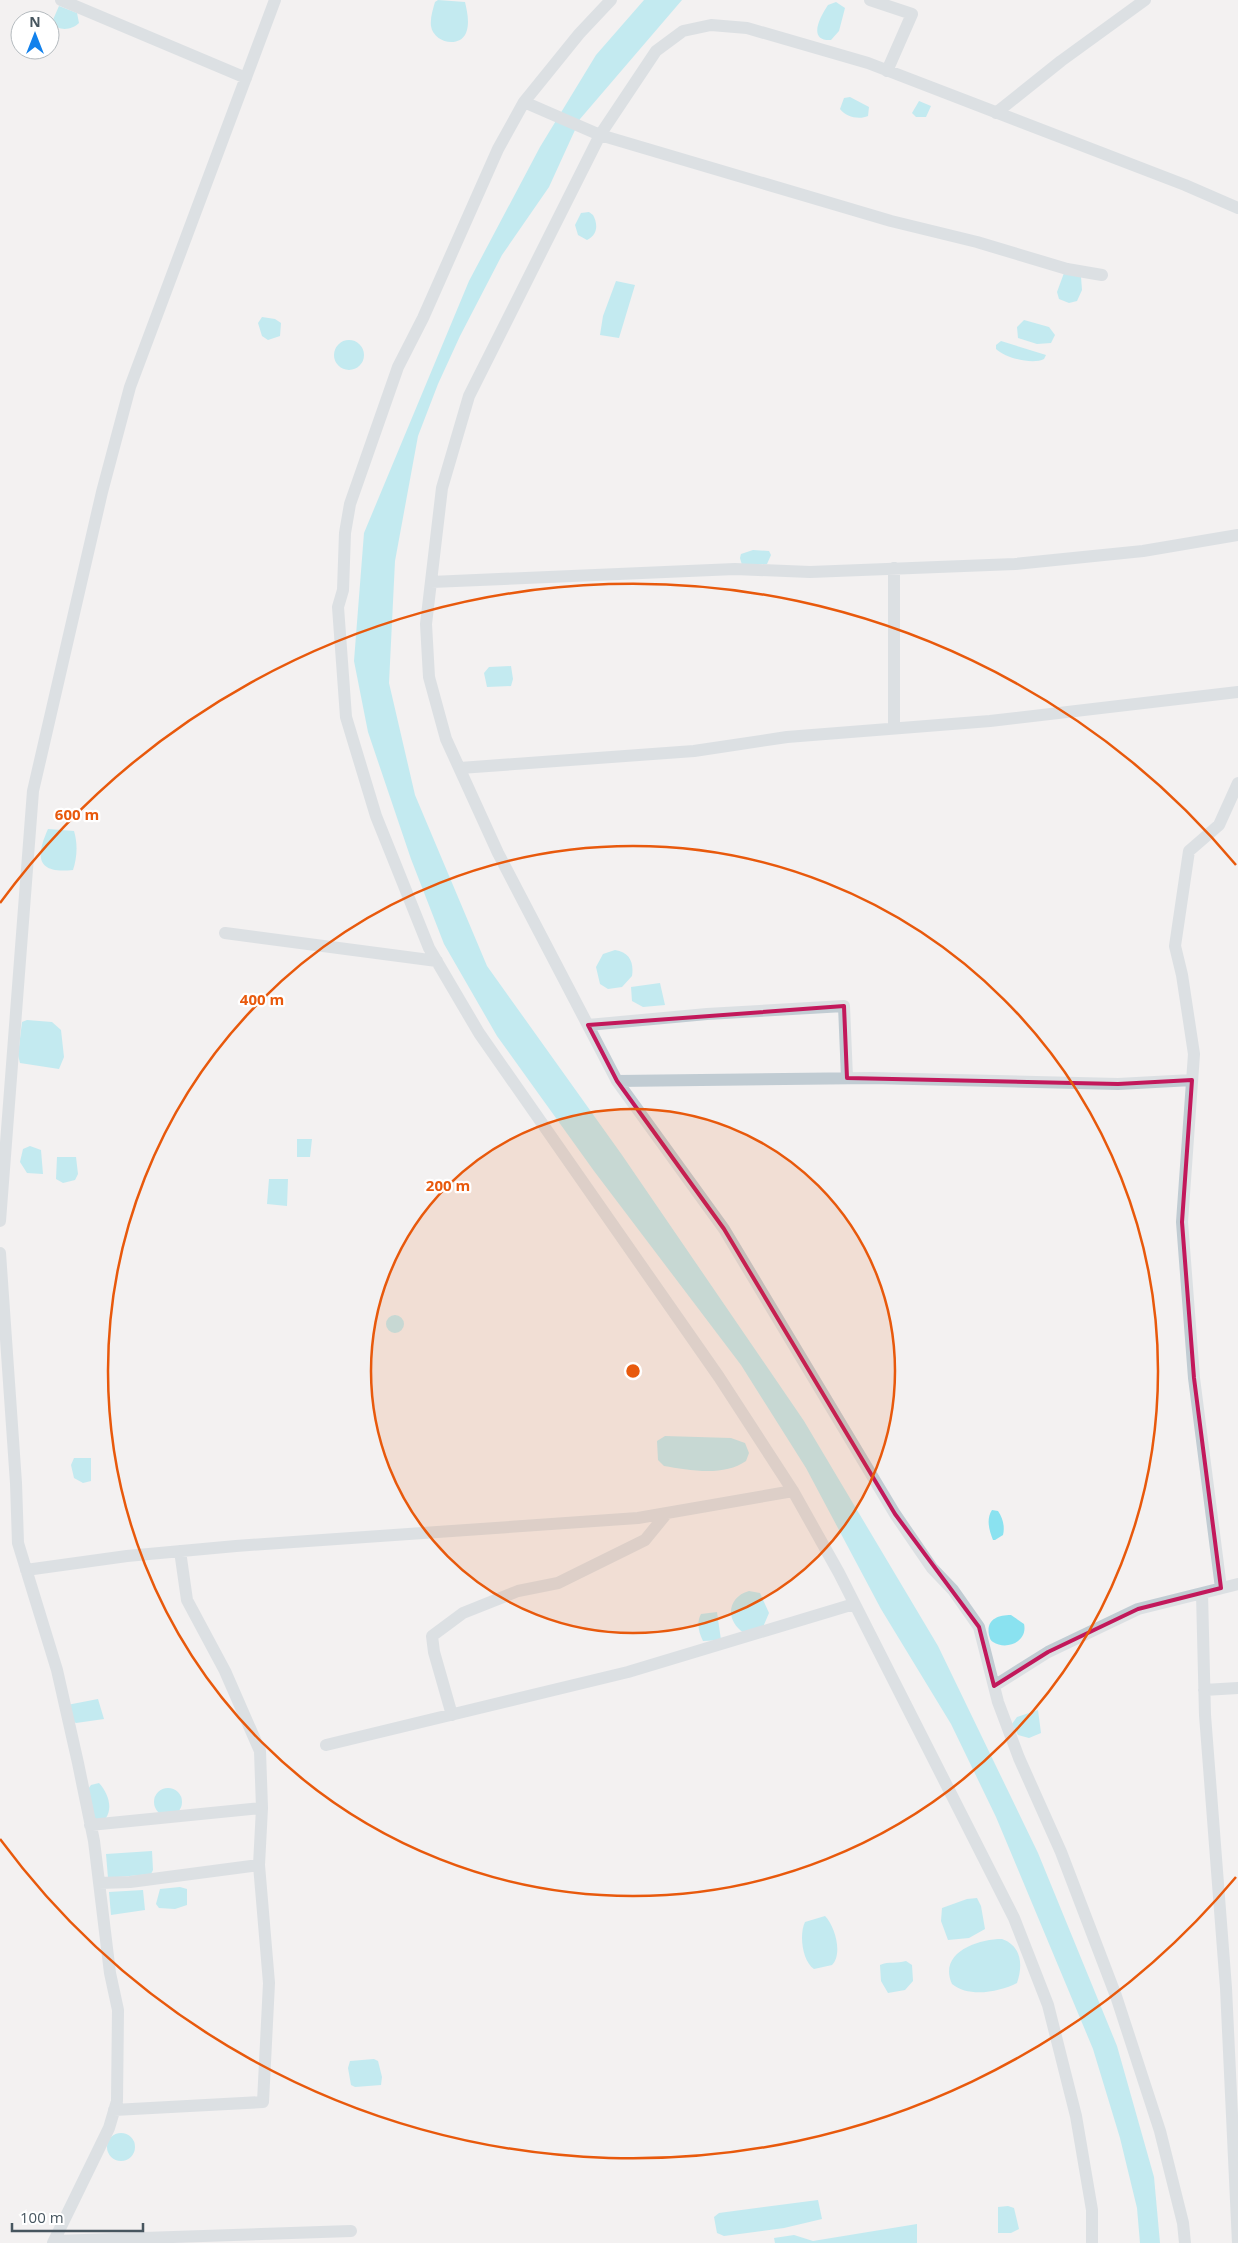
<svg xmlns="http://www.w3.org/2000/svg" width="1238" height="2243" font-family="'Open Sans',sans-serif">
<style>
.water{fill:#8ae2f0}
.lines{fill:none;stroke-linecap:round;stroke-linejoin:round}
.minor{stroke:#c1ccd3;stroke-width:12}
.marked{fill:none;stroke:#c2185b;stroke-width:4;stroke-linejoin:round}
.ring{fill:none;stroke:#e8590c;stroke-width:2.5}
.centre{fill:#e8590c;stroke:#fff;stroke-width:2.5}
.ring-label{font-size:15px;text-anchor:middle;font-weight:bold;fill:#e8590c;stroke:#fff;stroke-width:4.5;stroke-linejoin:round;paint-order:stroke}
</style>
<rect width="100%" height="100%" fill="#f3f1f1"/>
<path class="water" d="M 438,0 L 465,2 C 467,11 470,23 466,33 C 459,49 433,42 431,26 C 430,18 433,9 435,2 Z
M 644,0 L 682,0 L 580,119 L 549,187 L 502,255 L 460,336 L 438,384 L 418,436 L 395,561 L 389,683 L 415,795 L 487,966 L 622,1155 L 804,1421 L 938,1646 L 1038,1853 L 1117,2046 L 1154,2177 L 1160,2243 L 1140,2243 L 1137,2208 L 1120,2138 L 1093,2049 L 996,1817 L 951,1724 L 881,1609 L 806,1468 L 741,1365 L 594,1171 L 497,1036 L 444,944 L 411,859 L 368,732 L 354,661 L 364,533 L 469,281 L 540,147 L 596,55 Z
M 836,2 L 845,8 L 839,31 L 831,40 C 807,41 820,17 828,5 Z
M 59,6 L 77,13 L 79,23 C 72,30 58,32 52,22 Z
M 850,97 L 869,107 L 868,116 C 859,120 846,117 840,109 L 844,98 Z
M 919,101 L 931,106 L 926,117 L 916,117 L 912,113 Z
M 589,212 L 593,215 C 598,224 598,235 587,240 L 578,235 L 575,225 L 581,213 Z
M 1064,273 L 1081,277 L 1082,290 L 1077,301 L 1069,303 L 1059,299 L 1057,292 Z
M 616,281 L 635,285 L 619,338 L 600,335 L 603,316 Z
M 262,317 L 275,319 L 281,323 L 280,336 L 268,340 L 262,336 L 258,323 Z
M 1024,320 L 1049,327 L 1055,335 L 1051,343 L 1037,344 L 1018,338 L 1017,327 Z
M334 355a15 15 0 1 1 30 0a15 15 0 1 1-30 0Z
M 1001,341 L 1046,355 L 1044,359 C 1033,365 1005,358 996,349 L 996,345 Z
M 753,550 L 769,551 L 771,555 L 767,564 L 742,565 L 740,558 L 741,554 Z
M 511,666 L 513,679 L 511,686 L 487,687 L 484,673 L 489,667 Z
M 48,829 L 74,831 C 78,844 77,858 73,870 C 37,874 35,858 48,829 Z
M 615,950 C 630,952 634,963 632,976 L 622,987 L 608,989 L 600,984 L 596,967 L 603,954 Z
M 660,983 L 665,1005 L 643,1007 L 632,1001 L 631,987 Z
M 27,1020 L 52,1022 L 61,1030 L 64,1057 L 59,1069 L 20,1063 L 18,1055 L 22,1022 Z
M 297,1139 L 312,1139 L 310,1157 L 297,1157 Z
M 30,1146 L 41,1150 L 43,1174 L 27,1173 L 20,1162 L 23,1149 Z
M 57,1157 L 76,1157 L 78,1174 L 75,1180 L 63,1183 L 56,1179 Z
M 269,1179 L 288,1179 L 287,1206 L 267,1204 Z
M386 1324a9 9 0 1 1 18 0a9 9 0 1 1-18 0Z
M 665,1436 L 731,1438 L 745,1443 L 749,1453 L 746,1461 C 724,1477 688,1470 664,1466 L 658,1460 L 657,1441 Z
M 74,1458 L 91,1458 L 91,1481 L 83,1483 L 74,1478 L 71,1465 Z
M 992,1510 L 998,1511 C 1003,1518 1005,1527 1003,1535 L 995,1540 L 993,1540 C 989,1530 986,1519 992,1510 Z
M 749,1591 L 760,1593 L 769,1613 L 763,1627 L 744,1633 C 725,1621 727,1597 749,1591 Z
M 717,1612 L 721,1640 L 703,1641 C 699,1633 696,1623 701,1614 Z
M 1011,1615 L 1024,1624 C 1028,1641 1007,1651 993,1642 C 990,1640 990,1638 989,1635 C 986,1620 997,1615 1011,1615 Z
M 98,1699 L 104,1719 L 76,1723 L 67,1717 L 67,1705 Z
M 1038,1710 L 1041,1733 L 1029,1738 L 1018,1735 L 1012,1724 L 1017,1717 Z
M 99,1783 C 108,1793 113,1807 106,1818 L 96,1821 L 86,1792 L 91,1785 Z
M154 1802a14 14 0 1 1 28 0a14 14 0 1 1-28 0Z
M 152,1851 L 153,1870 L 151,1874 L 108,1878 L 106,1854 Z
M 180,1887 L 187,1889 L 187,1905 L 175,1909 L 159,1908 L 156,1904 L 160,1889 Z
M 143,1890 L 145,1910 L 111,1915 L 109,1892 Z
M 977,1898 L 981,1906 L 985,1929 L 969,1938 L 948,1940 L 941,1921 L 942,1908 L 967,1899 Z
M 825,1916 C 835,1926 843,1954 832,1965 L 814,1969 C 802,1961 799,1934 805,1922 Z
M 1002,1939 C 1022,1946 1023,1966 1017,1983 C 999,1992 969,1998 952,1984 C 938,1953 977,1939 1002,1939 Z
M 906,1961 L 912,1965 L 913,1981 L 905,1990 L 888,1993 L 881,1981 L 880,1965 C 889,1961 897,1964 906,1961 Z
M 374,2059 L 378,2061 L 382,2077 L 381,2085 L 355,2087 L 351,2085 L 348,2068 L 350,2061 Z
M107 2147a14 14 0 1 1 28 0a14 14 0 1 1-28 0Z
M 818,2200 L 822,2219 L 784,2228 L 724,2236 L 717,2233 L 714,2217 L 719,2213 Z
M 1008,2206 L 1014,2208 L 1019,2229 L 1011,2233 L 998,2233 L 998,2207 Z
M 917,2224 L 917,2243 L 775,2243 L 774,2238 L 794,2235 L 813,2241 Z"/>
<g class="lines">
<path class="minor" d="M 61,0 L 246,78
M 611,0 L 579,34 L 524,102 L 498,149 L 423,318 L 398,367 L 350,504 L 345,533 L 343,590 L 338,607 L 346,717 L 376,816 L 429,948 L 479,1033 L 719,1377 L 793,1491
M 870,0 L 912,14 L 887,71
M 524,102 L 600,135 L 891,221 L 977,242 L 1067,269 L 1102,275
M 996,113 L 1061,61 L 1145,0
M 894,568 L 894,728
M 431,582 L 735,569 L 810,572 L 1015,564 L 1143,551 L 1238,535
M 460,768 L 694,751 L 787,737 L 990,721 L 1238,692
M 225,933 L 437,961
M 588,1025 L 707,1014 L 844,1006 L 847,1078
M 617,1081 L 872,1078 L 1118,1084 L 1192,1080
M 0,1221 L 33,791 L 102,492 L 130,387 L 275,0
M 0,1253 L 16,1483 L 18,1543 L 57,1670 L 78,1763 L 94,1841 L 110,1973 L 118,2010 L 117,2101 L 109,2128 L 53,2243
M 26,1570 L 127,1556 L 236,1546 L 638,1518 L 793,1491 L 839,1573 L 1014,1918 L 1048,2005 L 1076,2116 L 1092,2210 L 1092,2243
M 1221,1588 L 1194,1378 L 1182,1222 L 1194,1054 L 1182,975 L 1175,946 L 1189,851 L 1219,825 L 1238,783
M 1202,1593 L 1205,1715 L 1226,1988 L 1238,2243
M 994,1686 L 1048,1652 L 1138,1609 L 1238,1584
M 1204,1690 L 1238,1688
M 452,1715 L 434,1652 L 432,1636 L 463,1613 L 518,1591 L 558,1583 L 645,1540 L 667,1513
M 326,1745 L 628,1672 L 854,1604
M 90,1825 L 262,1808 L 260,1751 L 225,1671 L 187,1600 L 180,1551
M 259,1865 L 262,1808
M 99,1883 L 130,1882 L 259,1865 L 269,1983 L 263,2102 L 114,2110
M 54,2241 L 351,2231
M 1185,2243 L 1183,2223 L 1160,2131 L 1116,1996 L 1061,1852 L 1019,1758 L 998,1702 L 979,1627 L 953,1590 L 932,1568 L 895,1514 L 724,1229 L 617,1081 L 498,853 L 446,739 L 429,677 L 426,624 L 442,488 L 469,396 L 600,135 L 656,51 L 683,31 L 711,25 L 747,28 L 868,63 L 1185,185 L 1238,208"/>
</g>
<path d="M0 0H1238V2243H0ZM 844,1006 L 847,1078 L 1118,1084 L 1192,1080 L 1182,1222 L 1194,1378 L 1221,1588 L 1138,1609 L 1048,1652 L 994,1686 L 979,1627 L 895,1514 L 724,1229 L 617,1081 L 588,1025 Z" fill="#f3f1f1" fill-opacity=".55" fill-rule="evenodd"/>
<path class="marked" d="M 844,1006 L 847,1078 L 1118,1084 L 1192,1080 L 1182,1222 L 1194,1378 L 1221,1588 L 1138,1609 L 1048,1652 L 994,1686 L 979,1627 L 895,1514 L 724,1229 L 617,1081 L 588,1025 Z"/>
<circle cx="633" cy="1371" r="262" fill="#e8590c" fill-opacity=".12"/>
<g class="ring">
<circle cx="633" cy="1371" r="262"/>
<circle cx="633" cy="1371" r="525"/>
<path d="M1236 1877A787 787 0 0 1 0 1839M0 903A787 787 0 0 1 1236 865"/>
</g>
<circle cx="633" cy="1371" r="8" class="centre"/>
<g class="ring-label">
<text x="77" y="820">600 m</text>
<text x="262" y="1005">400 m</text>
<text x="448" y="1191">200 m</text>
</g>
<g transform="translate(35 35)"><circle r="24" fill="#ffffff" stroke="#b5bbbf"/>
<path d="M0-4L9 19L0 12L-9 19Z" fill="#1281ec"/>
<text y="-8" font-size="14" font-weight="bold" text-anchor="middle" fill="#47565f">N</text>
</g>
<path d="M12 2223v8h131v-8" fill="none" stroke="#47565f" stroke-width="2.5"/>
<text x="20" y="2223" font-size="15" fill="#47565f" stroke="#ffffff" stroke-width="4" paint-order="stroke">100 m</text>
</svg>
